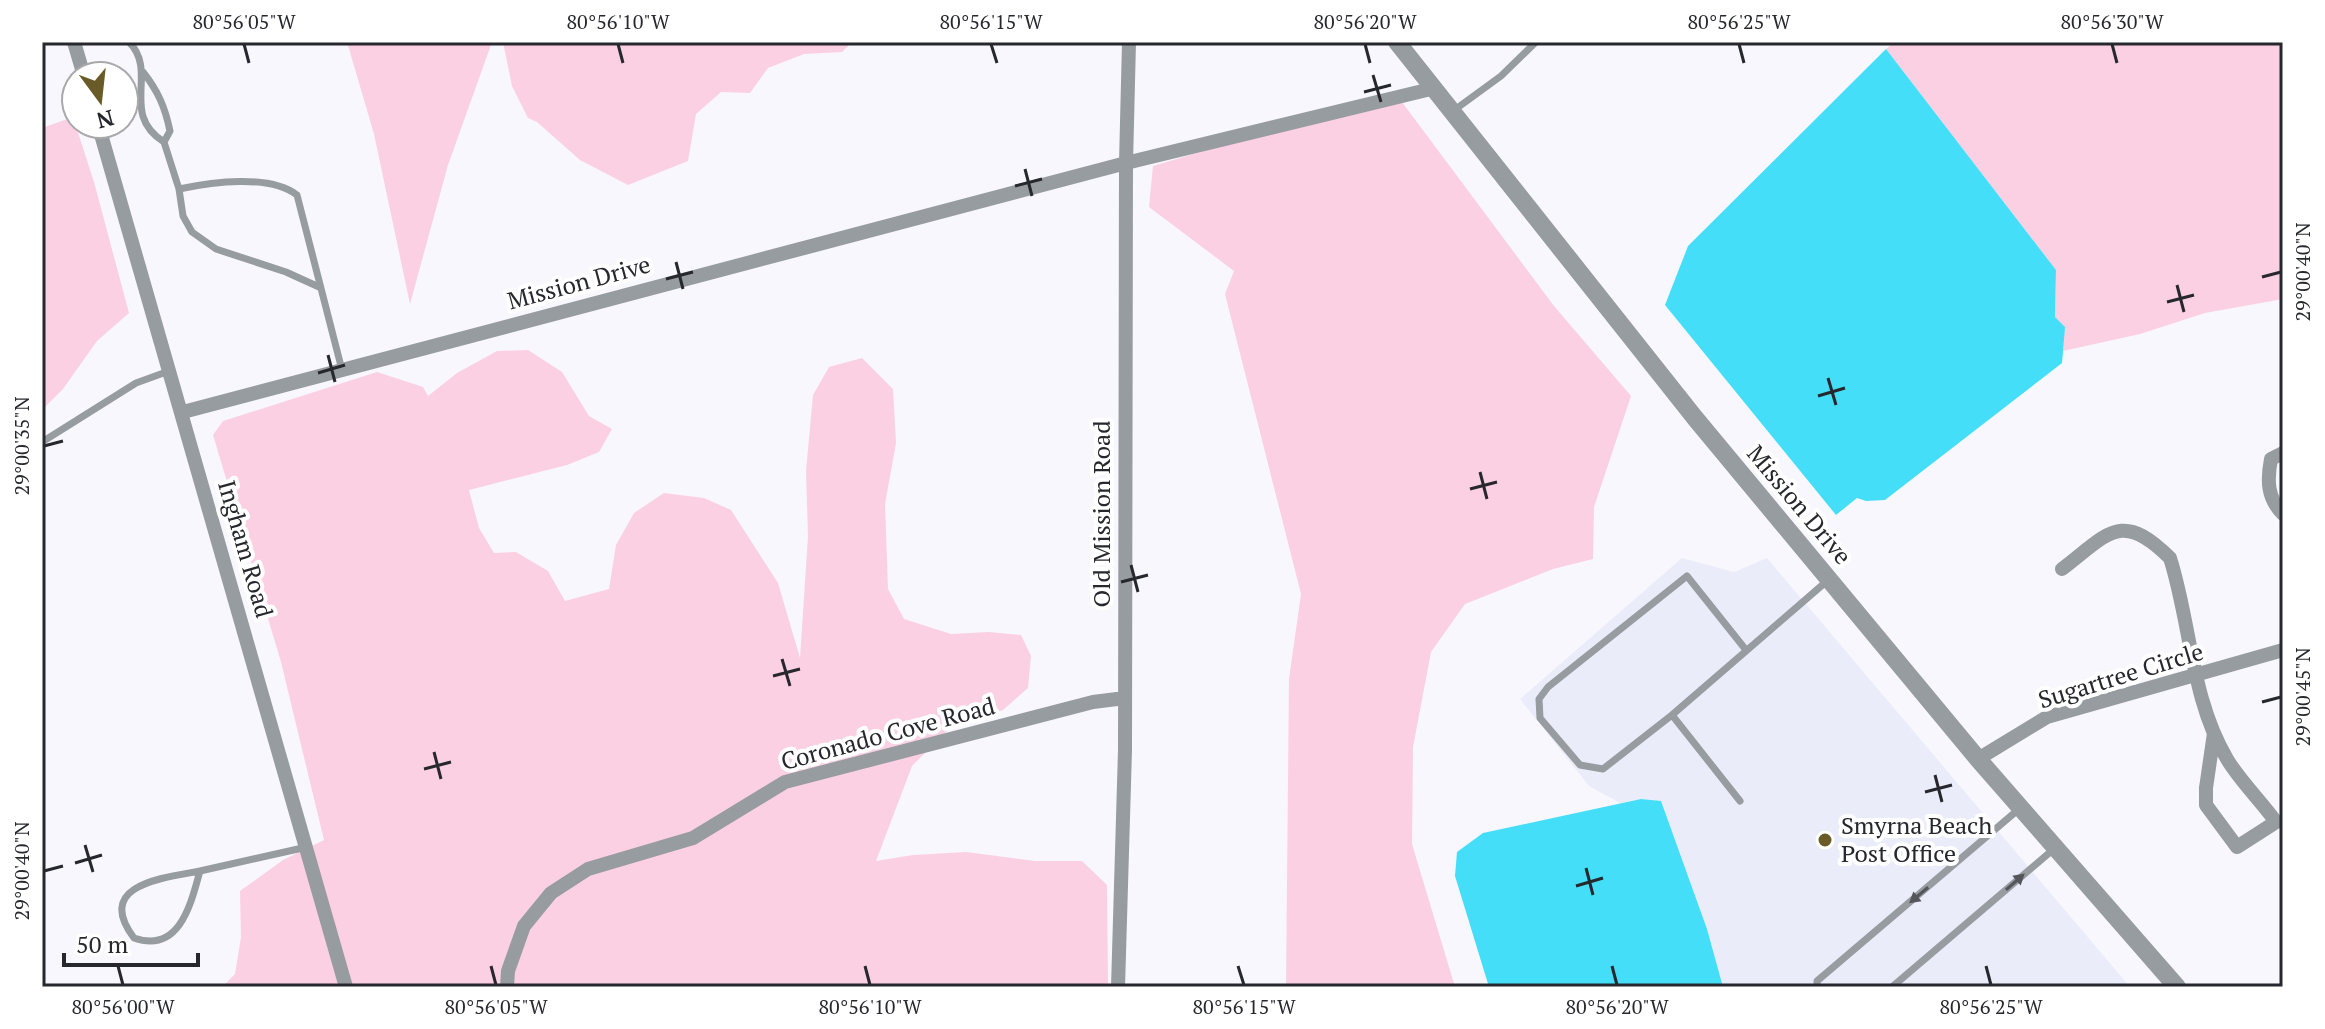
<svg xmlns="http://www.w3.org/2000/svg" width="2325" height="1029" font-family="'PT Serif',serif">
<style>
.built{fill:#eaecf9}
.green{fill:#fbd0e3}
.water{fill:#45def9}
.lines{fill:none;stroke-linecap:round;stroke-linejoin:round}
.service{stroke:#979ca0;stroke-width:7}
.minor{stroke:#979ca0;stroke-width:14}
.tertiary{stroke:#979ca0;stroke-width:18}
.oneway{fill:#54565b}
.ticks{fill:none;stroke:#27282d;stroke-width:3}
.poi-dot{fill:#695b28;stroke:#fff;stroke-width:3}
.labels{text-anchor:middle;stroke-width:8;stroke-linejoin:round;paint-order:stroke}
.street-label{font-size:24px;fill:#27282d;stroke:#fff}
.poi-label{font-size:24px;fill:#27282d;stroke:#fff;text-anchor:start}
.neatline{fill:none;stroke:#27282d;stroke-width:3}
.ticks-label{font-size:20px;text-anchor:middle;fill:#27282d}
</style>
<rect width="100%" height="100%" fill="#f7f7fd"/>
<path class="built" d="M 1682,558 L 1734,572 L 1767,558 L 2130,987 L 1723,987 L 1707,929 L 1661,801 L 1641,799 L 1620,803 L 1589,786 L 1520,699 Z"/>
<path class="green" d="M 347,42 L 492,42 L 448,165 L 410,304 L 374,134 Z
M 503,42 L 852,42 L 842,52 L 804,54 L 768,68 L 750,93 L 721,92 L 696,114 L 688,161 L 628,185 L 580,160 L 537,122 L 528,118 L 512,86 Z
M 1894,42 L 2283,42 L 2283,299 L 2205,313 L 2140,334 L 2063,351 L 2064,327 L 2055,317 L 2056,270 L 1886,49 Z
M 1396,94 L 1554,306 L 1631,396 L 1594,507 L 1593,559 L 1553,569 L 1465,604 L 1431,652 L 1413,747 L 1412,844 L 1455,987 L 1286,987 L 1289,679 L 1301,594 L 1225,294 L 1234,271 L 1149,207 L 1153,166 Z
M 73,117 L 94,182 L 129,313 L 97,341 L 63,389 L 42,410 L 42,128 Z
M 528,350 L 562,372 L 589,416 L 612,429 L 599,452 L 567,465 L 469,490 L 479,528 L 494,553 L 516,552 L 548,571 L 565,601 L 609,589 L 616,545 L 634,513 L 664,493 L 704,498 L 731,510 L 778,583 L 800,658 L 808,536 L 806,471 L 813,395 L 829,367 L 862,358 L 893,389 L 896,443 L 885,504 L 888,589 L 904,619 L 951,634 L 989,632 L 1021,635 L 1031,656 L 1028,688 L 1003,710 L 949,729 L 912,766 L 876,861 L 913,855 L 966,852 L 1035,861 L 1082,861 L 1107,885 L 1108,987 L 222,987 L 235,974 L 241,937 L 240,891 L 283,860 L 324,840 L 281,662 L 213,435 L 223,421 L 377,372 L 423,387 L 428,396 L 457,373 L 497,351 Z"/>
<path class="water" d="M 1886,49 L 2056,270 L 2055,317 L 2065,327 L 2062,363 L 1885,500 L 1866,501 L 1857,498 L 1836,515 L 1665,305 L 1688,246 Z
M 1641,799 L 1661,801 L 1707,929 L 1723,987 L 1489,987 L 1455,876 L 1457,852 L 1483,833 Z"/>
<g class="lines">
<path class="service" d="M 129,42 C 159,72 119,114 164,142 L 179,189 L 183,216 L 192,232 L 216,249 L 286,272 L 319,287
M 143,72 C 158,91 165,107 170,131 L 164,142
M 1453,111 L 1501,76 L 1536,42
M 179,189 C 212,182 269,174 297,195 L 342,370
M 42,442 L 136,383 L 169,371
M 1672,715 L 1603,769 L 1580,765 L 1540,718 L 1539,699 L 1548,687 L 1687,576 L 1746,650
M 1740,801 L 1672,715 L 1827,581
M 200,871 C 162,878 94,885 134,938 C 180,954 191,903 200,871 L 307,847
M 1817,987 L 1817,981 L 2019,809
M 1892,987 L 2055,848"/>
<path class="minor" d="M 74,42 L 84,76
M 98,124 L 346,987
M 183,412 L 1126,163 L 1435,88
M 2283,453 L 2271,459 C 2267,480 2267,498 2283,514
M 2062,569 C 2108,534 2121,509 2170,558 C 2191,624 2191,699 2227,759 C 2240,781 2261,801 2276,822 L 2237,847 L 2206,805 L 2206,788 L 2214,733
M 1978,759 L 2047,717 L 2283,650
M 507,987 L 508,971 L 524,926 L 551,893 L 588,869 L 693,838 L 785,782 L 1093,702 L 1125,698
M 1118,987 L 1125,750 L 1126,163 L 1129,42"/>
<path class="tertiary" d="M 1397,42 L 1695,418 L 1978,759 L 2177,987"/>
</g>
<defs><path id="oneway-solid" d="M-6-.8H1V-3.2L6.5 0L1 3.2V.8H-6Z" transform="scale(2)"/></defs>
<g class="oneway">
<use href="#oneway-solid" transform="translate(2015 882) rotate(-41)"/>
<use href="#oneway-solid" transform="translate(1919 895) rotate(140)"/>
</g>
<path class="ticks" d="M 244,44 L 249,63M 618,44 L 623,63M 991,44 L 997,63M 1365,44 L 1370,63M 1739,44 L 1744,63M 2112,44 L 2117,63M 1373,75 L 1381,102M 1364,92 L 1391,85M 1025,169 L 1032,196M 1015,186 L 1042,179M 676,262 L 683,289M 2262,277 L 2281,272M 666,279 L 693,272M 2177,285 L 2184,312M 2167,302 L 2194,295M 328,355 L 335,382M 318,373 L 345,365M 1828,378 L 1836,405M 1818,396 L 1845,388M 44,446 L 63,441M 1480,472 L 1487,499M 1470,489 L 1497,482M 1131,565 L 1138,592M 1121,582 L 1148,575M 782,659 L 790,686M 773,676 L 800,669M 2262,702 L 2281,697M 434,752 L 441,779M 424,769 L 451,762M 1935,775 L 1942,802M 1925,792 L 1952,785M 85,845 L 93,872M 75,863 L 102,855M 1586,868 L 1593,895M 44,871 L 63,866M 1576,886 L 1603,878M 118,966 L 123,985M 491,966 L 496,985M 865,966 L 870,985M 1238,966 L 1244,985M 1612,966 L 1617,985M 1986,966 L 1991,985"/>
<circle class="poi-dot" cx="1825" cy="840" r="8"/>
<g class="labels">
<g class="street-label">
<text transform="translate(579 283) rotate(-15)" y="8">Mission Drive</text>
<text transform="translate(1799 505) rotate(50)" y="8">Mission Drive</text>
<text transform="translate(1102 514) rotate(-90)" y="8">Old Mission Road</text>
<text transform="translate(245 549) rotate(74)" y="8">Ingham Road</text>
<text transform="translate(2121 676) rotate(-17)" y="8">Sugartree Circle</text>
<text transform="translate(888 734) rotate(-15)" y="8">Coronado Cove Road</text>
</g>
<g class="poi-label">
<text x="1841" y="834">Smyrna Beach<tspan x="1841" dy="28">Post Office</tspan></text>
</g>
</g>
<rect width="2325" height="1029" fill="none" stroke="#ffffff" stroke-width="88"/>
<g transform="translate(100 100) rotate(165)"><circle r="38" fill="#ffffff" stroke="#a9a9ab" stroke-width="2"/>
<path d="M0-6L14 30L0 20L-14 30Z" fill="#695b28"/>
<text y="-12" font-size="22" font-weight="bold" text-anchor="middle" fill="#27282d">N</text>
</g>
<path d="M64 953v12h134v-12" fill="none" stroke="#27282d" stroke-width="4"/>
<text x="76" y="953" font-size="24" fill="#27282d" stroke="#ffffff" stroke-width="6" paint-order="stroke">50 m</text>
<rect x="44" y="44" width="2237" height="941" class="neatline"/>
<g class="ticks-label">
<text x="244" y="29">80°56'05"W</text>
<text x="618" y="29">80°56'10"W</text>
<text x="991" y="29">80°56'15"W</text>
<text x="1365" y="29">80°56'20"W</text>
<text x="1739" y="29">80°56'25"W</text>
<text x="2112" y="29">80°56'30"W</text>
<text transform="translate(2303 272) rotate(-90)" y="7">29°00'40"N</text>
<text transform="translate(22 446) rotate(-90)" y="7">29°00'35"N</text>
<text transform="translate(2303 697) rotate(-90)" y="7">29°00'45"N</text>
<text transform="translate(22 871) rotate(-90)" y="7">29°00'40"N</text>
<text x="123" y="1014">80°56'00"W</text>
<text x="496" y="1014">80°56'05"W</text>
<text x="870" y="1014">80°56'10"W</text>
<text x="1244" y="1014">80°56'15"W</text>
<text x="1617" y="1014">80°56'20"W</text>
<text x="1991" y="1014">80°56'25"W</text>
</g>
</svg>
